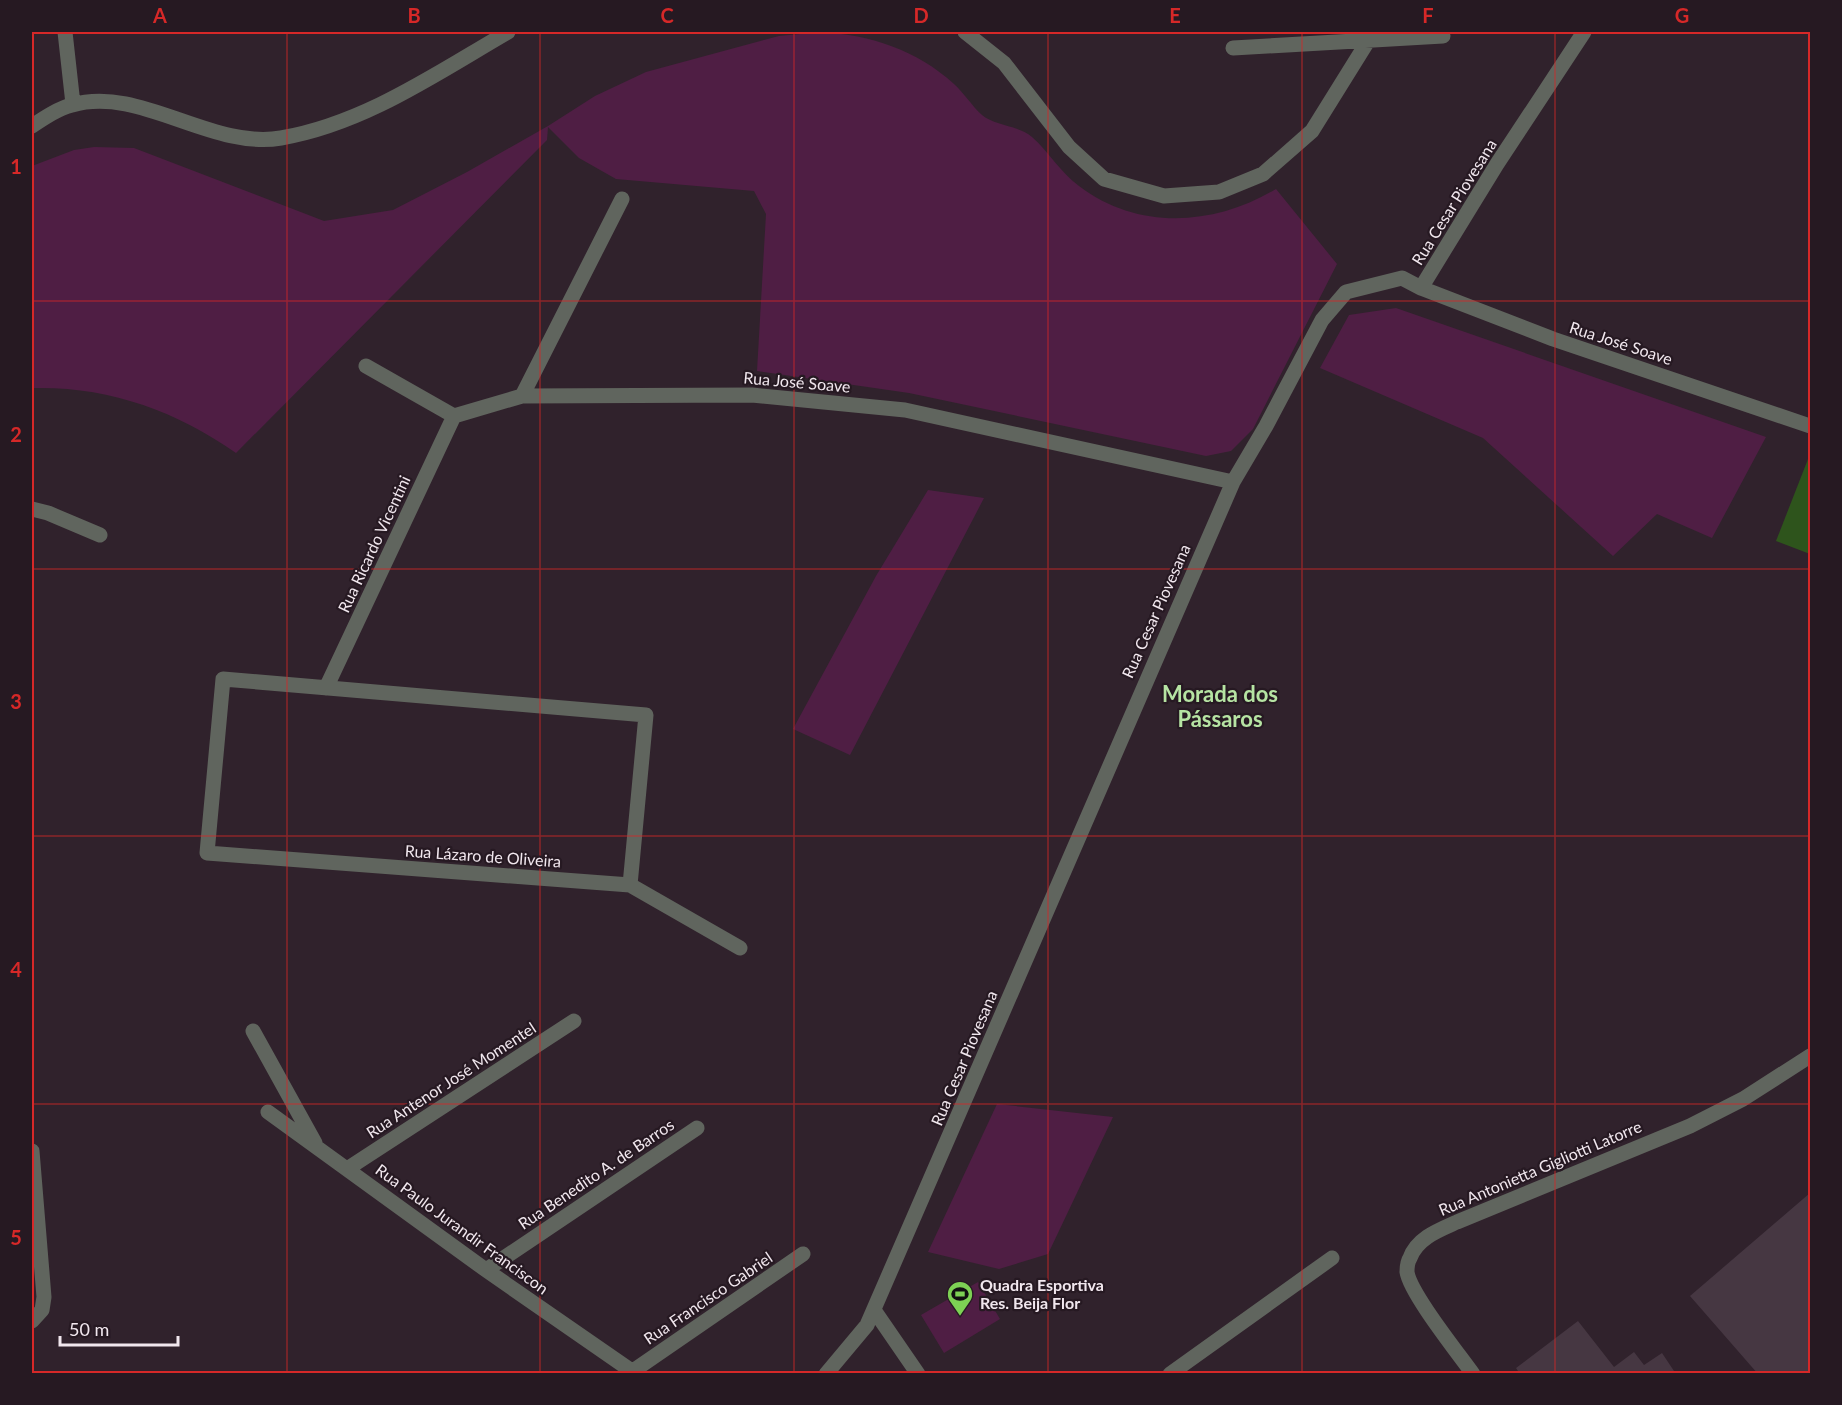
<svg xmlns="http://www.w3.org/2000/svg" width="1842" height="1405" font-family="Lato,sans-serif">
<style>
.green{fill:#4f1e44}
.water{fill:#2e541c}
.building{fill:#463742}
.lines{fill:none;stroke-linecap:round;stroke-linejoin:round}
.minor{stroke:#60655e;stroke-width:15}
.grid{fill:none;stroke:#d62828;stroke-width:1.5;stroke-opacity:0.55}
.labels{text-anchor:middle;stroke-width:4.5;stroke-linejoin:round;paint-order:stroke}
.street-label{font-size:16px;fill:#f1e7ee;stroke:#261922}
.poi-label{font-size:16px;font-weight:bold;fill:#f1e7ee;stroke:#261922;text-anchor:start}
.district-label{font-size:22px;font-weight:bold;fill:#b6e4a3;stroke:#261922}
.neatline{fill:none;stroke:#d62828;stroke-width:2}
.grid-label{font-size:20px;text-anchor:middle;font-weight:bold;fill:#d62828}
</style>
<rect width="100%" height="100%" fill="#30222c"/>
<path class="green" d="M 821,32 C 871,35 917,50 954,84 C 964,93 972,106 982,115 C 995,126 1018,125 1032,137 C 1049,152 1060,172 1079,186 C 1138,231 1215,226 1276,189 L 1337,264 L 1253,429 L 1231,451 L 1206,456 L 909,393 L 757,371 L 766,214 L 754,191 L 616,179 L 579,158 L 548,127 L 547,140 L 236,453 C 175,410 107,386 32,388 L 32,166 L 74,150 L 94,147 L 134,148 L 324,221 L 393,210 L 467,172 L 548,126 L 595,96 L 646,72 L 779,36 Z
M 1396,308 L 1766,437 L 1712,538 L 1657,514 L 1613,556 L 1483,438 L 1320,368 L 1349,315 Z
M 928,490 L 984,498 L 850,755 L 793,729 L 876,576 Z
M 997,1104 L 1113,1117 L 1048,1254 L 999,1269 L 928,1252 Z
M 978,1282 L 1000,1319 L 944,1353 L 921,1315 Z"/>
<path class="water" d="M 1810,454 L 1810,554 L 1776,541 Z"/>
<path class="building" d="M 1810,1193 L 1810,1374 L 1758,1374 L 1690,1296 Z
M 1578,1321 L 1614,1367 L 1634,1352 L 1644,1365 L 1662,1353 L 1676,1374 L 1520,1374 L 1516,1368 Z"/>
<g class="lines">
<path class="minor" d="M 65,32 L 73,104
M 965,32 L 1004,63 L 1069,147 L 1104,179 L 1164,196 L 1219,192 L 1263,174 L 1312,131 L 1368,41
M 1233,48 L 1443,36
M 32,126 C 44,118 57,109 72,105 C 139,85 211,150 281,138 C 364,124 437,73 508,32
M 1421,288 L 1553,339 L 1810,426
M 366,366 L 454,416 L 522,396 L 752,395 L 905,410 L 1233,482
M 522,396 L 622,199
M 32,509 L 48,513 L 100,535
M 326,688 L 454,416
M 630,885 L 646,715 L 223,679 L 207,853 L 630,885 L 740,948
M 253,1031 L 315,1143
M 268,1112 L 486,1270 L 636,1374
M 32,1151 L 44,1297 L 42,1310 L 32,1321
M 347,1169 L 574,1021
M 486,1270 L 697,1128
M 874,1310 L 918,1374
M 633,1371 L 803,1254
M 826,1374 L 867,1325 L 1233,482 L 1266,426 L 1322,320 L 1346,292 L 1402,278 L 1421,288 L 1497,164 L 1584,32
M 1170,1374 L 1332,1258
M 1473,1374 C 1458,1353 1410,1293 1407,1272 C 1407,1268 1408,1261 1410,1258 C 1417,1238 1439,1230 1457,1222 L 1690,1126 L 1743,1099 L 1810,1056"/>
</g>
<path class="grid" d="M 287,32 L 287,1374M 540,32 L 540,1374M 794,32 L 794,1374M 1048,32 L 1048,1374M 1302,32 L 1302,1374M 1555,32 L 1555,1374M 32,301 L 1810,301M 32,569 L 1810,569M 32,836 L 1810,836M 32,1104 L 1810,1104"/>
<defs>
<g id="stadium-pin" transform="scale(1.35)"><path d="M0 17L-7.5 6A9.5 9.5 0 1 1 7.5 6Z" fill="#7dd154" stroke="#261922"/><path d="M0-5a6.5 5 0 1 0 0 10a6.5 5 0 1 0 0-10ZM-3.5-1.8h7v3.6h-7Z" fill="#111"/></g>
</defs>
<g fill-rule="evenodd">
<use href="#stadium-pin" x="960" y="1294"/>
</g>
<g class="labels">
<g class="street-label">
<text transform="translate(1454 202) rotate(-58)" y="6">Rua Cesar Piovesana</text>
<text transform="translate(1621 343) rotate(18)" y="6">Rua José Soave</text>
<text transform="translate(797 382) rotate(5)" y="6">Rua José Soave</text>
<text transform="translate(374 544) rotate(-65)" y="6">Rua Ricardo Vicentini</text>
<text transform="translate(1156 611) rotate(-66)" y="6">Rua Cesar Piovesana</text>
<text transform="translate(483 856) rotate(4)" y="6">Rua Lázaro de Oliveira</text>
<text transform="translate(964 1058) rotate(-67)" y="6">Rua Cesar Piovesana</text>
<text transform="translate(451 1080) rotate(-33)" y="6">Rua Antenor José Momentel</text>
<text transform="translate(1540 1168) rotate(-23)" y="6">Rua Antonietta Gigliotti Latorre</text>
<text transform="translate(596 1174) rotate(-34)" y="6">Rua Benedito A. de Barros</text>
<text transform="translate(462 1229) rotate(36)" y="6">Rua Paulo Jurandir Franciscon</text>
<text transform="translate(708 1298) rotate(-34)" y="6">Rua Francisco Gabriel</text>
</g>
<g class="poi-label">
<text x="980" y="1291">Quadra Esportiva<tspan x="980" dy="18">Res. Beija Flor</tspan></text>
</g>
<g class="district-label">
<text x="1220" y="702">Morada dos<tspan x="1220" dy="25">Pássaros</tspan></text>
</g>
</g>
<rect width="1842" height="1405" fill="none" stroke="#261922" stroke-width="66"/>
<path d="M60 1336v9h118v-9" fill="none" stroke="#f1e7ee" stroke-width="3"/>
<text x="69" y="1336" font-size="18" fill="#f1e7ee" stroke="#261922" stroke-width="4.5" paint-order="stroke">50 m</text>
<rect x="33" y="33" width="1776" height="1339" class="neatline"/>
<g class="grid-label">
<text x="160" y="23">A</text>
<text x="414" y="23">B</text>
<text x="667" y="23">C</text>
<text x="921" y="23">D</text>
<text x="1175" y="23">E</text>
<text x="1428" y="23">F</text>
<text x="1682" y="23">G</text>
<text x="16" y="174">1</text>
<text x="16" y="442">2</text>
<text x="16" y="709">3</text>
<text x="16" y="977">4</text>
<text x="16" y="1245">5</text>
</g>
</svg>
